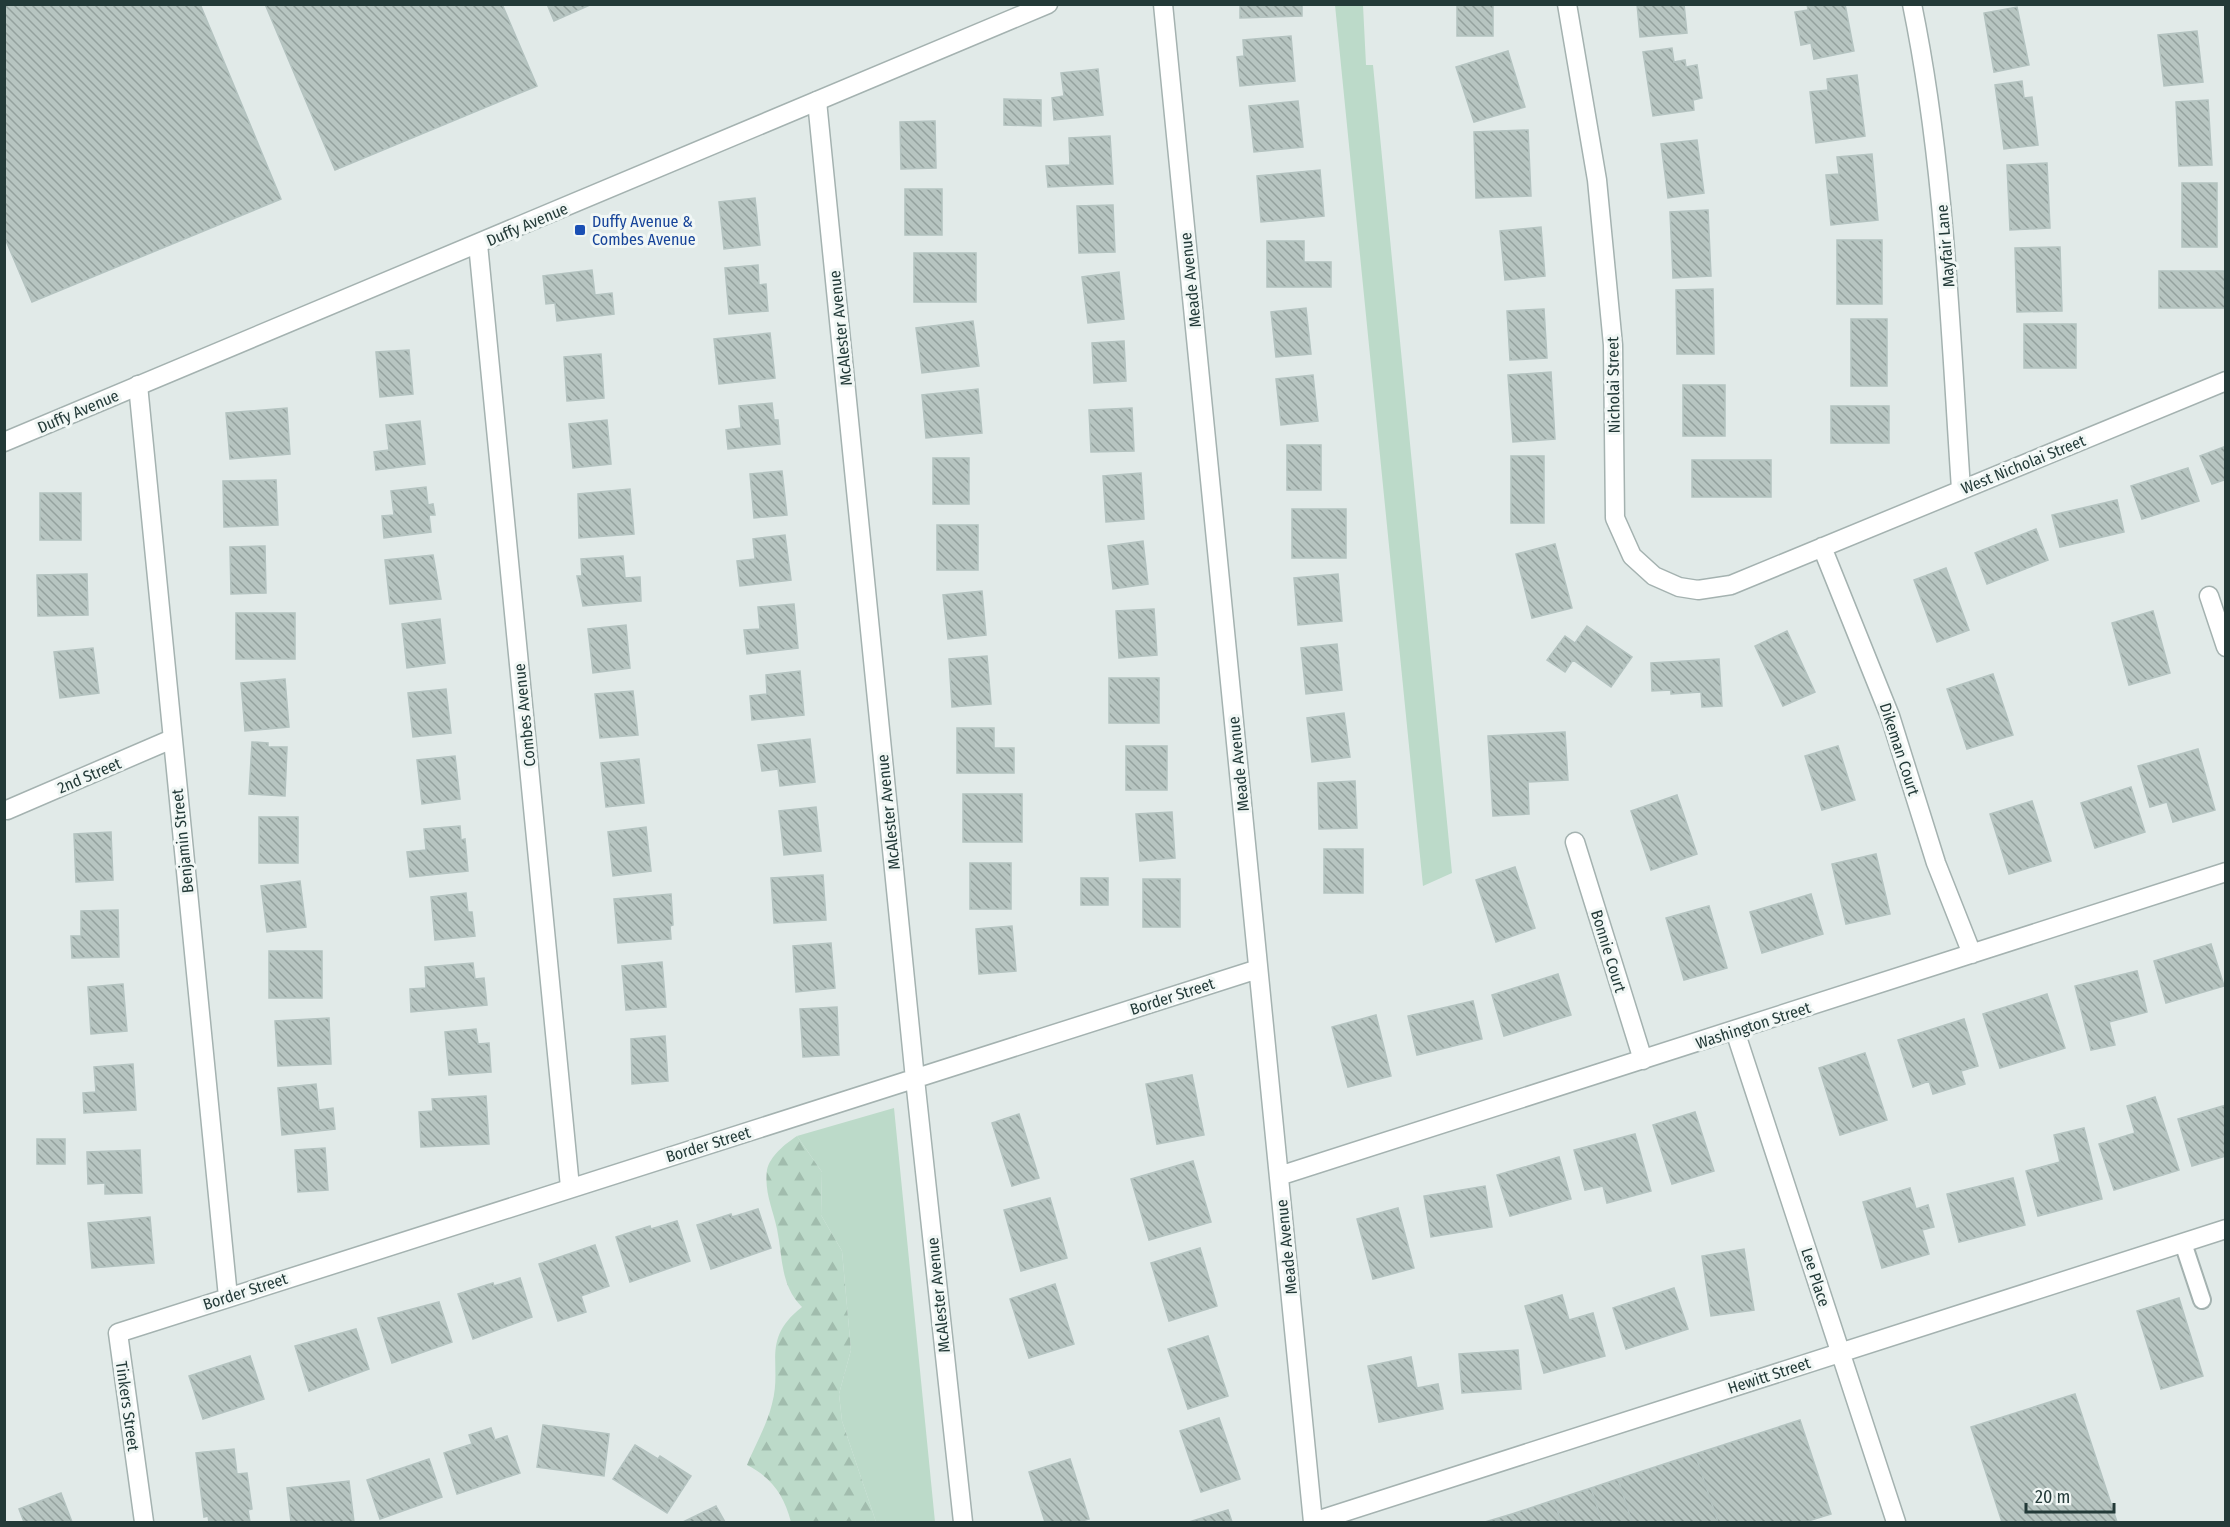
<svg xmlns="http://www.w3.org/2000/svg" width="2230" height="1527" font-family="'Fira Sans Condensed',sans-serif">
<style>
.grass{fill:#bcdac9}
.forest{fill:url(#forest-firs)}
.building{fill:url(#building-back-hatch);stroke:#b4c3c0;stroke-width:1.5}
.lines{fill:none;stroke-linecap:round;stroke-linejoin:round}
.service-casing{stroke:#a4b2b0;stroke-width:20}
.minor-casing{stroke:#a4b2b0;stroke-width:21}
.tertiary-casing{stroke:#a4b2b0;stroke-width:21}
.service{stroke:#fff;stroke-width:16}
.minor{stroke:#fff;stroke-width:18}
.tertiary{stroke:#fff;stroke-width:18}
.transit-dot{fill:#1a4fb4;stroke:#f1f7f5;stroke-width:2}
.labels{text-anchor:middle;stroke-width:6;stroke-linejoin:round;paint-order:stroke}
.transit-label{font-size:16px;fill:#164399;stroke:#f1f7f5;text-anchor:start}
.street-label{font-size:16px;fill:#233a38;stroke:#f1f7f5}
</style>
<defs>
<pattern id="forest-firs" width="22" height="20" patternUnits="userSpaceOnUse" patternTransform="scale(1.5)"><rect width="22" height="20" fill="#bcdac9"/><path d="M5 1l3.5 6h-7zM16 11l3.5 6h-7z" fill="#a1bcad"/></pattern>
<pattern id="building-back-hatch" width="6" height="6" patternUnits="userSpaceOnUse" patternTransform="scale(1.5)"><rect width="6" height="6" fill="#b7c5c1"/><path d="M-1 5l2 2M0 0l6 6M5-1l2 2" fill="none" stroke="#94a19e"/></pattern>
</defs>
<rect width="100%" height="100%" fill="#e1eae8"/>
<path class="grass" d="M 1335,5 L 1363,5 L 1366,65 L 1373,65 L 1452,873 L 1423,886 Z
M 894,1108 L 935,1522 L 876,1522 L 842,1421 L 839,1394 L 851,1350 L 842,1251 L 821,1215 L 822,1172 L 797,1136 Z"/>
<path class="forest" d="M 797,1136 L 822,1172 L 821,1215 L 842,1251 L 851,1350 L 839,1394 L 842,1421 L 876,1522 L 791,1522 C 784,1495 772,1478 747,1465 C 755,1445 767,1425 772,1404 C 783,1364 760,1340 802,1307 C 780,1285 783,1258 777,1229 C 773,1209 764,1192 767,1170 C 770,1156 785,1144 797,1136 Z"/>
<path class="building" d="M 4,4 L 200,4 L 281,199 L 32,302 L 4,236 Z
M 265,4 L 502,4 L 537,86 L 335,170 Z
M 547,4 L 592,4 L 554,21 Z
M 1240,4 L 1302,4 L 1302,16 L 1240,18 Z
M 1457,4 L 1493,4 L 1493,36 L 1457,36 Z
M 1637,4 L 1684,4 L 1687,33 L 1640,37 Z
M 1807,4 L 1845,4 L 1854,51 L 1814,59 L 1811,43 L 1801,45 L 1795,12 L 1808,10 Z
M 2017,7 L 2029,65 L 1994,72 L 1984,13 Z
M 2197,31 L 2203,82 L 2164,86 L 2158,35 Z
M 1291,36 L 1295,81 L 1240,86 L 1237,57 L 1244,56 L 1243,40 Z
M 1672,48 L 1674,62 L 1685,60 L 1686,67 L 1697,65 L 1702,98 L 1693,100 L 1694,110 L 1653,116 L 1643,52 Z
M 1508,51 L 1525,107 L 1474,122 L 1456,67 Z
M 1098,69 L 1103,115 L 1054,120 L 1052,98 L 1064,96 L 1061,73 Z
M 1857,75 L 1865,136 L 1816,143 L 1810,92 L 1828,90 L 1827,79 Z
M 2022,81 L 2024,98 L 2032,97 L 2038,145 L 2004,149 L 1995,85 Z
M 1004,99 L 1041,100 L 1041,126 L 1004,125 Z
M 2208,100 L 2212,165 L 2179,166 L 2176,102 Z
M 1298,101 L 1303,147 L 1254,152 L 1249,106 Z
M 935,121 L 936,168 L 901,169 L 900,122 Z
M 1528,130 L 1531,196 L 1476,198 L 1474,132 Z
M 1110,136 L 1113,184 L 1048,187 L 1046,166 L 1070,165 L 1069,138 Z
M 1697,140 L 1704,193 L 1668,198 L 1661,144 Z
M 1872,154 L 1878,220 L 1831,225 L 1826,175 L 1839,174 L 1837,157 Z
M 2047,163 L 2050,228 L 2010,230 L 2007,165 Z
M 1320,170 L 1324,216 L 1261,222 L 1257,176 Z
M 2182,183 L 2217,183 L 2217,247 L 2182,247 Z
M 905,189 L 942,189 L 942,235 L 905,235 Z
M 755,198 L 760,245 L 724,249 L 719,202 Z
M 1113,205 L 1115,252 L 1079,253 L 1077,206 Z
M 1708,210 L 1711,276 L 1673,278 L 1670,212 Z
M 1541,227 L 1545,276 L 1505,280 L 1500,231 Z
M 1837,240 L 1882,240 L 1882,304 L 1837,304 Z
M 1267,241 L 1304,241 L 1304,262 L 1331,262 L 1331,287 L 1267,287 Z
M 2060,247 L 2062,311 L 2017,312 L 2015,248 Z
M 914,253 L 976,253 L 976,302 L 914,302 Z
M 758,265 L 759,285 L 766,284 L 768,311 L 729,314 L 725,268 Z
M 592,270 L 595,295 L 612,293 L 614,314 L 557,321 L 555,303 L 546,304 L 543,276 Z
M 2159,271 L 2226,271 L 2226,308 L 2159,308 Z
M 1119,272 L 1124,319 L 1088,323 L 1082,277 Z
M 1713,289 L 1714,354 L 1677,354 L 1676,290 Z
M 1306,308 L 1311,354 L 1276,357 L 1271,312 Z
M 1544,309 L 1547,358 L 1510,360 L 1507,311 Z
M 1851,319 L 1887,319 L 1887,386 L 1851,386 Z
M 973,321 L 979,366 L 922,373 L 916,328 Z
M 2024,324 L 2076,324 L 2076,368 L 2024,368 Z
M 770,333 L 775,378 L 719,384 L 714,339 Z
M 1124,341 L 1126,381 L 1094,383 L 1092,343 Z
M 409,350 L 413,394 L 380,397 L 376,352 Z
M 601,354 L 604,398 L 567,401 L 564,357 Z
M 1551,372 L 1555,439 L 1513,442 L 1508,375 Z
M 1313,375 L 1318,421 L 1281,425 L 1276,379 Z
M 1683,385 L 1725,385 L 1725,436 L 1683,436 Z
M 978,389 L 982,433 L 926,438 L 922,395 Z
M 772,403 L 774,420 L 778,420 L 780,444 L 728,449 L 726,430 L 741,428 L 739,406 Z
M 1831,406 L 1889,406 L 1889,443 L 1831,443 Z
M 287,408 L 290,454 L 230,459 L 226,413 Z
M 1132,408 L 1134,451 L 1091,452 L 1089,410 Z
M 607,420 L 611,464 L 573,468 L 569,424 Z
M 420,421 L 425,464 L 376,470 L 374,452 L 389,450 L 386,425 Z
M 1287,445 L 1321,445 L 1321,490 L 1287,490 Z
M 2226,446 L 2226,483 L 2224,480 L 2212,484 L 2200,456 Z
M 1511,456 L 1544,456 L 1544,523 L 1511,523 Z
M 933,458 L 969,458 L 969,504 L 933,504 Z
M 1692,460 L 1771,460 L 1771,497 L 1692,497 Z
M 2188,468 L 2199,501 L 2142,519 L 2131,486 Z
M 782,471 L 787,515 L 754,518 L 750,474 Z
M 1141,473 L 1144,519 L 1106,522 L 1103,476 Z
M 276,480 L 278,525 L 224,527 L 223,481 Z
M 426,487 L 428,505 L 433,504 L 435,515 L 429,515 L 431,532 L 384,538 L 382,516 L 394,515 L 391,491 Z
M 630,489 L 634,534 L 579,538 L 578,494 Z
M 40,493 L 81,493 L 81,540 L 40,540 Z
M 2117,500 L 2124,532 L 2060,547 L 2052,515 Z
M 1292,509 L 1346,509 L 1346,558 L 1292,558 Z
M 937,525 L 978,525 L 978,570 L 937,570 Z
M 2036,529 L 2048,560 L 1987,584 L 1975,553 Z
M 785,535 L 791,580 L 740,586 L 737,561 L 755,559 L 753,539 Z
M 1143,541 L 1148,584 L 1113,589 L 1108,546 Z
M 1555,544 L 1572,608 L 1532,618 L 1516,554 Z
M 265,546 L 266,593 L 231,594 L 230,547 Z
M 433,555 L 441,599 L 390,604 L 385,560 Z
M 623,556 L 625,578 L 640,577 L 641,601 L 583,606 L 577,576 L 582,576 L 581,559 Z
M 1946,568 L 1969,630 L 1937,642 L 1914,580 Z
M 87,574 L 88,615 L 38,616 L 37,575 Z
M 1338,574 L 1342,621 L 1298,625 L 1294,578 Z
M 982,591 L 986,635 L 948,639 L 943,595 Z
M 794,604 L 798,648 L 747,654 L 744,630 L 760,629 L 758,607 Z
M 1154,609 L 1157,655 L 1119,658 L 1116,611 Z
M 2153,611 L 2170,673 L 2129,685 L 2112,623 Z
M 236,613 L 295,613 L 295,659 L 236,659 Z
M 440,619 L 445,663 L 407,668 L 402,624 Z
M 626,625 L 630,668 L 593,673 L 588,629 Z
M 1587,626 L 1632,657 L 1611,687 L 1573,660 L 1565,672 L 1547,660 L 1565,636 L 1575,643 Z
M 1787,631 L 1815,692 L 1783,706 L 1755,646 Z
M 1337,644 L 1342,690 L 1306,694 L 1301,648 Z
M 93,648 L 99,693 L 60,698 L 54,652 Z
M 987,656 L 991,704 L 952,707 L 949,659 Z
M 1719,659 L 1722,706 L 1702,707 L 1701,692 L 1671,694 L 1671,690 L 1652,691 L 1651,663 Z
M 800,671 L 804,715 L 752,720 L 750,696 L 767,694 L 766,675 Z
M 1993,674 L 2013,735 L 1967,749 L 1947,689 Z
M 1109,678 L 1159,678 L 1159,723 L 1109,723 Z
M 285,679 L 289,727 L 245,731 L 241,683 Z
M 446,689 L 451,733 L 413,737 L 408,693 Z
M 633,691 L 638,735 L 600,738 L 595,694 Z
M 1344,713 L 1350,757 L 1312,762 L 1307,718 Z
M 957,728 L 994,728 L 994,748 L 1014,748 L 1014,773 L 957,773 Z
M 1565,732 L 1568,780 L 1528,782 L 1529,814 L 1493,816 L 1488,736 Z
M 810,739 L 815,782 L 780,786 L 778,769 L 762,771 L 758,745 Z
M 252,742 L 268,743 L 268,747 L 287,747 L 285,796 L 249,794 Z
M 1126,746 L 1167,746 L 1167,790 L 1126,790 Z
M 1838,746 L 1855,800 L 1822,810 L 1805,756 Z
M 2198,749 L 2215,810 L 2173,822 L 2167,802 L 2150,807 L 2138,766 Z
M 455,756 L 460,799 L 422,804 L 417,760 Z
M 639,759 L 644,803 L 606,807 L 601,763 Z
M 1355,781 L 1357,828 L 1319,829 L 1318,783 Z
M 2131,787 L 2145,832 L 2095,848 L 2081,803 Z
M 963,794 L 1022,794 L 1022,842 L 963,842 Z
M 1677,795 L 1697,854 L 1651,870 L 1631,811 Z
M 2032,801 L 2051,861 L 2009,874 L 1990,814 Z
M 816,807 L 821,851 L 784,855 L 779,811 Z
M 1172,812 L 1175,858 L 1140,861 L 1136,814 Z
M 259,817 L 298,817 L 298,863 L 259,863 Z
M 460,826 L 461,840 L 465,839 L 468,871 L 410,877 L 407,852 L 426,850 L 424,829 Z
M 646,827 L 651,871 L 613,876 L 608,832 Z
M 111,832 L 113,880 L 76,882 L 74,834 Z
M 1324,849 L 1363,849 L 1363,893 L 1324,893 Z
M 1876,854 L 1890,914 L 1846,924 L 1832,864 Z
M 970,863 L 1011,863 L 1011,909 L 970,909 Z
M 1515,867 L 1535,928 L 1496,942 L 1476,880 Z
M 823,875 L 826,920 L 774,923 L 771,878 Z
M 1081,878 L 1108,878 L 1108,905 L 1081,905 Z
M 1143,879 L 1180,879 L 1180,927 L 1143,927 Z
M 300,881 L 306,927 L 267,932 L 261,886 Z
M 466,893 L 468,912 L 472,912 L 475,936 L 435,940 L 431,897 Z
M 671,894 L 673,925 L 670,926 L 671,939 L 618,943 L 614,899 Z
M 1811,894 L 1823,934 L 1762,953 L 1750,912 Z
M 1709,906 L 1727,968 L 1684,980 L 1666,918 Z
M 118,910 L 119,957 L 72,958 L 71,936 L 81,936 L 81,911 Z
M 1012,926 L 1016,971 L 979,974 L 976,929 Z
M 831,943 L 835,988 L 796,992 L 793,946 Z
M 2211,944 L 2224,986 L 2166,1003 L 2154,961 Z
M 269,951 L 322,951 L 322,998 L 269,998 Z
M 662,962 L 666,1007 L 626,1010 L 622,966 Z
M 473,963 L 475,979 L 484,978 L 487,1005 L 411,1012 L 410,989 L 426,988 L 425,967 Z
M 2137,971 L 2147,1012 L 2109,1022 L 2115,1045 L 2091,1050 L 2075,986 Z
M 1558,974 L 1571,1015 L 1504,1036 L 1492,995 Z
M 123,984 L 127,1031 L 91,1034 L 88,987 Z
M 2047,994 L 2065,1048 L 2000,1068 L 1983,1014 Z
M 1473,1001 L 1482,1039 L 1417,1055 L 1408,1016 Z
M 837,1007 L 839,1055 L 803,1057 L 800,1009 Z
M 1376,1015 L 1391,1076 L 1348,1087 L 1332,1027 Z
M 329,1018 L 331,1064 L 278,1066 L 275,1021 Z
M 1964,1019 L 1978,1066 L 1961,1071 L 1965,1084 L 1933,1094 L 1929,1081 L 1913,1087 L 1898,1040 Z
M 476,1029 L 478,1044 L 489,1043 L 491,1072 L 449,1075 L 445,1032 Z
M 665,1036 L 668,1081 L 632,1084 L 631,1039 Z
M 1865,1053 L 1887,1120 L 1840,1135 L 1819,1068 Z
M 133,1064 L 136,1110 L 84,1113 L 83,1093 L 96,1092 L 94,1067 Z
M 1192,1075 L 1204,1135 L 1157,1144 L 1146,1084 Z
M 316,1084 L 319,1110 L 333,1108 L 335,1129 L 282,1135 L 278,1088 Z
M 486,1096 L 489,1144 L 421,1147 L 419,1112 L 433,1111 L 432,1099 Z
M 2155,1097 L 2179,1170 L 2114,1190 L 2099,1144 L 2135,1133 L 2127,1106 Z
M 2226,1105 L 2226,1156 L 2192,1166 L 2178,1119 Z
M 1695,1112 L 1714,1171 L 1672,1184 L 1653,1125 Z
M 1019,1114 L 1039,1178 L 1012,1186 L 992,1123 Z
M 2084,1128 L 2102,1199 L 2038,1216 L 2026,1171 L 2060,1162 L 2054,1135 Z
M 1635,1134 L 1651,1191 L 1607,1203 L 1603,1186 L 1585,1190 L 1574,1150 Z
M 37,1139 L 65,1139 L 65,1164 L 37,1164 Z
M 325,1148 L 328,1190 L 298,1192 L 295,1150 Z
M 140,1150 L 142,1193 L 105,1194 L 105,1183 L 88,1184 L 87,1152 Z
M 1559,1157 L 1571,1199 L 1510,1216 L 1497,1175 Z
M 1193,1161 L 1211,1222 L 1149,1240 L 1131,1179 Z
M 2013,1178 L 2025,1225 L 1959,1242 L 1947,1194 Z
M 1485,1186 L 1492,1227 L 1431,1237 L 1424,1196 Z
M 1910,1188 L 1916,1209 L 1928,1205 L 1934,1227 L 1922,1230 L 1929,1254 L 1882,1268 L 1863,1202 Z
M 1050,1198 L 1067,1258 L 1021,1271 L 1004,1210 Z
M 1398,1208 L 1414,1268 L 1373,1279 L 1357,1219 Z
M 758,1209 L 771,1248 L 711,1269 L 697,1225 L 731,1214 L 732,1217 Z
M 150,1217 L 154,1263 L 92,1268 L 88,1223 Z
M 677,1221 L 690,1261 L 630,1282 L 616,1237 L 650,1226 L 651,1229 Z
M 595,1245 L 609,1286 L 581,1296 L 586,1312 L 558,1321 L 539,1264 Z
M 1200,1248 L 1217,1306 L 1169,1321 L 1151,1263 Z
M 1744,1249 L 1754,1310 L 1711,1316 L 1702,1256 Z
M 520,1278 L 532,1317 L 473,1339 L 458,1294 L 493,1283 L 494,1286 Z
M 1055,1284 L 1074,1344 L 1029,1358 L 1010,1299 Z
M 1674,1288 L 1688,1329 L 1626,1349 L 1613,1308 Z
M 1562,1295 L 1569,1320 L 1593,1313 L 1605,1356 L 1544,1373 L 1525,1306 Z
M 2179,1298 L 2203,1376 L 2161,1389 L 2137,1311 Z
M 439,1302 L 452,1342 L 392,1363 L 378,1318 Z
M 356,1329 L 369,1369 L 309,1391 L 295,1346 Z
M 1208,1336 L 1228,1396 L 1188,1409 L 1168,1349 Z
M 1518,1350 L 1521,1389 L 1462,1393 L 1459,1354 Z
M 250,1356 L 264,1399 L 203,1419 L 189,1376 Z
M 1411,1357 L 1417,1388 L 1438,1384 L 1443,1409 L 1379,1422 L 1368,1366 Z
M 2075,1394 L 2117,1522 L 2002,1522 L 1971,1427 Z
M 1219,1418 L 1240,1479 L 1201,1492 L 1180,1431 Z
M 1800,1420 L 1831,1514 L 1805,1522 L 1718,1522 L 1695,1454 Z
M 543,1425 L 609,1434 L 604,1476 L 537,1467 Z
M 491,1428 L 495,1440 L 507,1436 L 520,1473 L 457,1494 L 444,1453 L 472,1444 L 469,1435 Z
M 635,1445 L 658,1459 L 660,1456 L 691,1476 L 667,1513 L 613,1479 Z
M 234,1449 L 237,1474 L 247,1473 L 252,1509 L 248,1510 L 250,1522 L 209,1522 L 208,1516 L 204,1517 L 196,1453 Z
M 1695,1454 L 1718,1522 L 1632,1522 L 1618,1479 Z
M 429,1459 L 442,1497 L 380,1519 L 367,1480 Z
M 1070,1459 L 1089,1519 L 1078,1522 L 1045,1522 L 1029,1472 Z
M 1618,1479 L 1632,1522 L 1602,1522 L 1591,1488 Z
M 349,1481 L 354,1522 L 291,1522 L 287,1488 Z
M 1591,1488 L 1602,1522 L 1561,1522 L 1554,1500 Z
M 61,1493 L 72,1522 L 24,1522 L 19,1509 Z
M 1554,1500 L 1561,1522 L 1515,1522 L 1512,1514 Z
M 716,1506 L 725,1522 L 683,1522 Z
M 1228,1510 L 1232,1522 L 1189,1522 Z
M 1512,1514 L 1515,1522 L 1485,1522 Z"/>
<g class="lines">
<g class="service-casing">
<path id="service" d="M 2183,1243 L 2202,1300"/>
</g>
<g class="minor-casing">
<path id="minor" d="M 1163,4 L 1313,1522
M 1567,4 L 1597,180 L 1613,345 L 1615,518 L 1632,556 L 1654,576 L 1679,587 L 1698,590 L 1731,585 L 2226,381
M 1912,4 C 1945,164 1950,327 1961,489
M 817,101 L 915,1079 L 963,1522
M 478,244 L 570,1187
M 138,385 L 228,1297
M 1822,547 L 1890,716 L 1936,863 L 1972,954
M 2209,596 L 2226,647
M 7,810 L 172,739
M 1575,842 L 1643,1060
M 1735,1031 L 1896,1522
M 1279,1176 L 2226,872
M 144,1522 L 118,1333 L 1258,969
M 1313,1522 L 2226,1229"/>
</g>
<g class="tertiary-casing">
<path id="tertiary" d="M 4,442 L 1048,4"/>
</g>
<use href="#service" class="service"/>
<use href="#minor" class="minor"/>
<use href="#tertiary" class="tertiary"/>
</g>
<rect class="transit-dot" x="574" y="224" width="12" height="12" rx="3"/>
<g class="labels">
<g class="transit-label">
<text x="592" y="227">Duffy Avenue &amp;<tspan x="592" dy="18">Combes Avenue</tspan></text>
</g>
<g class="street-label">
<text transform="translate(527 224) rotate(-23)" y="6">Duffy Avenue</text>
<text transform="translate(1945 246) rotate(-95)" y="6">Mayfair Lane</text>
<text transform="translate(1190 280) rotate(-96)" y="6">Meade Avenue</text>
<text transform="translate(840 328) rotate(-96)" y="6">McAlester Avenue</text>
<text transform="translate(1613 385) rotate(-91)" y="6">Nicholai Street</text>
<text transform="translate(78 411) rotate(-23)" y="6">Duffy Avenue</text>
<text transform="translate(2023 464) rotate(-22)" y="6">West Nicholai Street</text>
<text transform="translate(524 715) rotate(-96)" y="6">Combes Avenue</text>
<text transform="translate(1900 749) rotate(72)" y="6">Dikeman Court</text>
<text transform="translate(1238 764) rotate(-96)" y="6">Meade Avenue</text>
<text transform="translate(89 775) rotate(-23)" y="6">2nd Street</text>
<text transform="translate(888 812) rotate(-96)" y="6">McAlester Avenue</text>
<text transform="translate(182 841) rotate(-96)" y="6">Benjamin Street</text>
<text transform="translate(1609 951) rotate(73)" y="6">Bonnie Court</text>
<text transform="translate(1172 996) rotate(-18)" y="6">Border Street</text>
<text transform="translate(1753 1025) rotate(-18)" y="6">Washington Street</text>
<text transform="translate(708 1144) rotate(-17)" y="6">Border Street</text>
<text transform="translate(1286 1247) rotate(-96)" y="6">Meade Avenue</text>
<text transform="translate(1816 1277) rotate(72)" y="6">Lee Place</text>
<text transform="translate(245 1291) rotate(-18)" y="6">Border Street</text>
<text transform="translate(938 1295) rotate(-96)" y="6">McAlester Avenue</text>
<text transform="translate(1769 1375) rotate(-18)" y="6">Hewitt Street</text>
<text transform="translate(128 1406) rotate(82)" y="6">Tinkers Street</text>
</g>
</g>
<rect width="2230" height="1527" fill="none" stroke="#233a38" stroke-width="12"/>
<path d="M2026 1503v9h88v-9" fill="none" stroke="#233a38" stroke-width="3"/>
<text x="2035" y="1503" font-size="18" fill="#233a38" stroke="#f1f7f5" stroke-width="4.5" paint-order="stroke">20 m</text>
</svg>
